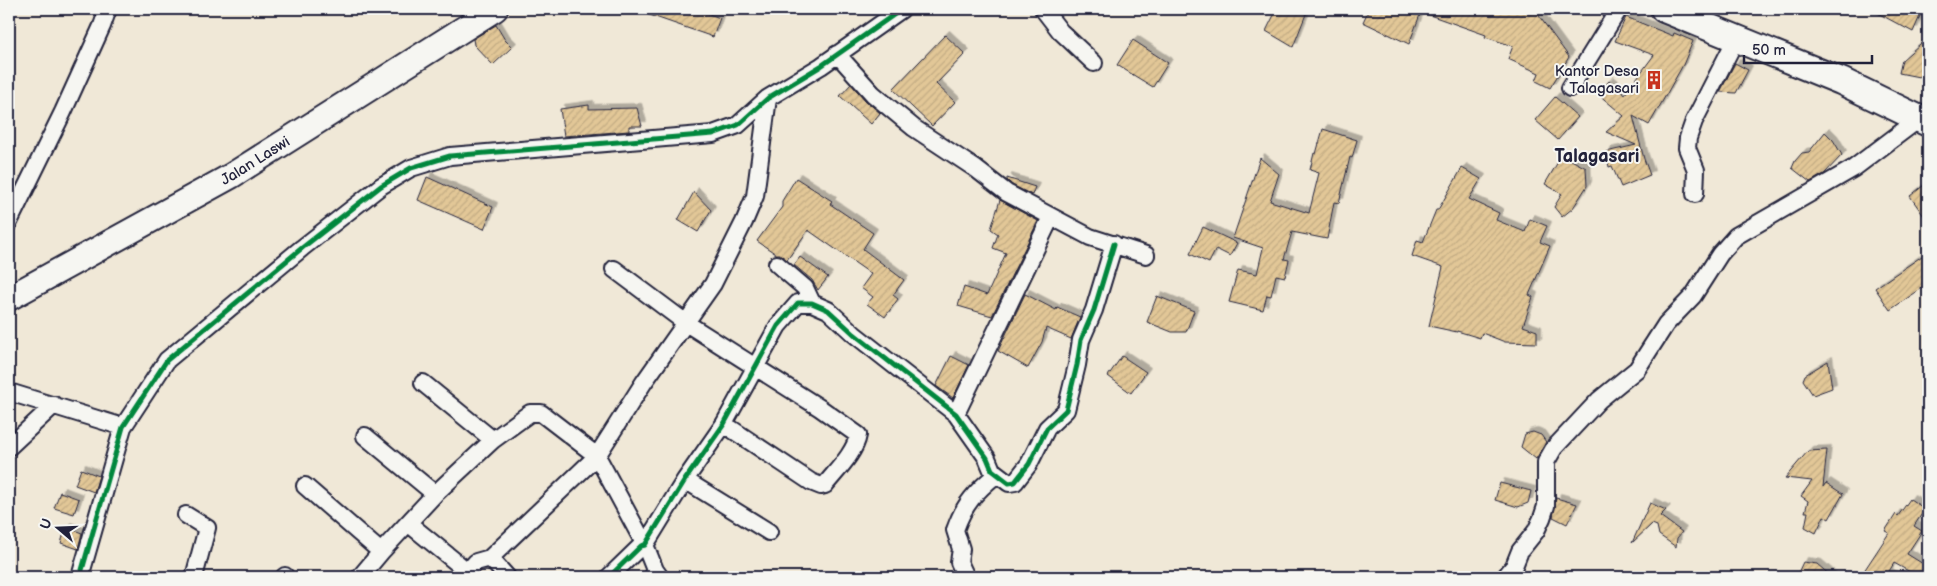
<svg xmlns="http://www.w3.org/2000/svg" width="1937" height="586" font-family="'Balsamiq Sans',sans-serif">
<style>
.building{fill:url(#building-hatch);stroke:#22223b;filter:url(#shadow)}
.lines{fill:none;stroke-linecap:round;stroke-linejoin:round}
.street-casing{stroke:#22223b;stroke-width:20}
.secondary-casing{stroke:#22223b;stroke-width:28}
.primary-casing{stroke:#22223b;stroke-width:30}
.street{stroke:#f6f6f2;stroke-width:16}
.secondary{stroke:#f6f6f2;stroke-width:24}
.primary{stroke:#f6f6f2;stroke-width:26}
.cycleway-casing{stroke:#f6f6f2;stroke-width:8}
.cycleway{stroke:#00873e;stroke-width:5}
.labels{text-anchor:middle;stroke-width:4;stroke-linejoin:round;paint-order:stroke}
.poi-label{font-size:15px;fill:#22223b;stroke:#f6f6f2;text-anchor:end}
.street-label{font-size:15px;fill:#22223b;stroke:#f6f6f2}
.quarter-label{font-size:18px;font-weight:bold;fill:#22223b;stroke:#f6f6f2}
</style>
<defs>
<pattern id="building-hatch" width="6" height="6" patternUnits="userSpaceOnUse" patternTransform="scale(1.25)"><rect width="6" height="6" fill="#e2c797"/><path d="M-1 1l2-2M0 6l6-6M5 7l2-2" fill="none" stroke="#c2ab83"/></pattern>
<filter id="shadow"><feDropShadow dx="4.5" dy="-4.5" stdDeviation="0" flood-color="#0004"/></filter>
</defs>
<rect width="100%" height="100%" fill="#f0e8d7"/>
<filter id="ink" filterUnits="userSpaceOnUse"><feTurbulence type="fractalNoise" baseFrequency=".02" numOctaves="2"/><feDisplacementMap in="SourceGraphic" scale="10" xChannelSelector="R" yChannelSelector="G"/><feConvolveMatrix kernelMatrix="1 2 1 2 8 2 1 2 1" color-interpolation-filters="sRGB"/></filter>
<g filter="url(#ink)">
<path class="building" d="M 638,9 L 695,9 L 720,18 L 713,37 L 638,11 Z
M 1277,9 L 1308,9 L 1293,47 L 1266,31 Z
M 1369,9 L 1541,9 L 1539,16 L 1569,57 L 1550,88 L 1536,81 L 1539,73 L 1508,59 L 1513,46 L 1485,37 L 1486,35 L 1421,12 L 1409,44 L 1363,22 Z
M 1870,9 L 1923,9 L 1913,32 Z
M 1626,17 L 1673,36 L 1674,33 L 1693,41 L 1683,65 L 1649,125 L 1633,116 L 1644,159 L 1650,175 L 1621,187 L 1612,166 L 1609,167 L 1606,152 L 1636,145 L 1606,132 L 1624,116 L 1598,94 L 1609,81 L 1625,94 L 1654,55 L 1615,41 Z
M 496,25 L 505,40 L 512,47 L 493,65 L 474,45 L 473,39 Z
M 945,35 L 965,54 L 936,84 L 955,102 L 932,126 L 893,89 Z
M 1928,37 L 1928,71 L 1919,77 L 1899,73 L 1902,60 Z
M 1133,40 L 1168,63 L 1153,87 L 1117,65 Z
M 1735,63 L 1748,70 L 1736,93 L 1720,92 Z
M 851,84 L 866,101 L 880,113 L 871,124 L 840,96 Z
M 1555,97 L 1578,117 L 1558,140 L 1535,120 Z
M 589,105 L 589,109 L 637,108 L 642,126 L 629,126 L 629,131 L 564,136 L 560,109 Z
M 1323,129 L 1357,140 L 1352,158 L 1350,157 L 1339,203 L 1334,202 L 1327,239 L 1292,232 L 1284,259 L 1289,260 L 1285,277 L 1276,275 L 1271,296 L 1267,295 L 1263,310 L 1229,302 L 1238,270 L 1257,274 L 1263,248 L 1233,238 L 1260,158 L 1279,174 L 1270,201 L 1309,213 L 1319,173 L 1310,170 L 1314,153 L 1316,154 Z
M 1825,132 L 1833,140 L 1842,155 L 1824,174 L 1810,182 L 1792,168 L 1795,161 L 1802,153 L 1809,152 Z
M 1562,155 L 1586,168 L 1587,186 L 1573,208 L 1562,217 L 1554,207 L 1562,194 L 1545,184 Z
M 1462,168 L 1481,179 L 1469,199 L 1499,213 L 1496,220 L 1525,232 L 1530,219 L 1547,226 L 1540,242 L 1550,246 L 1529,295 L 1533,297 L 1523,326 L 1537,331 L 1537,343 L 1505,342 L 1482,333 L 1480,338 L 1457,331 L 1457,332 L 1429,326 L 1443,267 L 1412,256 L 1417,240 L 1423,242 L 1436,210 L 1438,210 Z
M 427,177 L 493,207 L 484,229 L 418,200 Z
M 796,178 L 832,201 L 830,204 L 873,233 L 863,249 L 904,280 L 893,295 L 898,299 L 885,317 L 867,304 L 873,297 L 861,288 L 871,274 L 808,230 L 787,260 L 779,254 L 776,254 L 757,241 L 782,207 L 782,201 Z
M 1007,178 L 1035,187 L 1032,195 L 1012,185 L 1007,180 Z
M 1928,182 L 1928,222 L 1910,196 Z
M 694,192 L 711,210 L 698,232 L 678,220 Z
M 1000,200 L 1038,221 L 992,316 L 958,306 L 964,287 L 987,295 L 1006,253 L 993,248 L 998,234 L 991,229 Z
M 1203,227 L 1237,243 L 1230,256 L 1216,249 L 1209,263 L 1190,254 Z
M 1928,252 L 1928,284 L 1890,310 L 1875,288 Z
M 800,257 L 828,277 L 818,290 L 812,280 L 794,265 Z
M 1025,294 L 1056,310 L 1057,307 L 1080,317 L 1071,339 L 1046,328 L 1042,342 L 1028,368 L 998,351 Z
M 1157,296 L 1194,311 L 1186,332 L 1172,332 L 1147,322 Z
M 951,356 L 969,365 L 953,398 L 936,386 Z
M 1122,356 L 1146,372 L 1131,393 L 1108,376 Z
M 1828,361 L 1832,388 L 1813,395 L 1803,380 L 1805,375 Z
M 1533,432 L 1541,435 L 1546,442 L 1536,459 L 1521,447 L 1525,434 Z
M 1827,450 L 1823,487 L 1826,483 L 1843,494 L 1829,519 L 1824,516 L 1816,533 L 1805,527 L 1808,512 L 1805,512 L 1808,501 L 1801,496 L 1812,481 L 1785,478 L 1808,451 Z
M 81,469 L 99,476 L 94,492 L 75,485 Z
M 1500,483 L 1531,491 L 1528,503 L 1518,507 L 1495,500 Z
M 60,492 L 79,499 L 74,514 L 54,508 Z
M 1556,498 L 1577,504 L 1567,524 L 1553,517 Z
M 1910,499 L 1925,509 L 1914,526 L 1922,531 L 1907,554 L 1928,567 L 1928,577 L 1919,577 L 1894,563 L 1888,573 L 1894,577 L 1860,577 L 1889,533 L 1885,531 L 1896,514 L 1898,516 Z
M 1650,503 L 1666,510 L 1660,516 L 1682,532 L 1677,538 L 1676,547 L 1659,535 L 1657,526 L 1652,524 L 1632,543 Z
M 66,527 L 82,533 L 78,549 L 61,543 Z
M 1803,562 L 1817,564 L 1832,577 L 1796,577 Z"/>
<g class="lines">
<g class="street-casing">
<path id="street" d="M 1043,9 L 1060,31 L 1094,63
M 837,54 L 873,94 L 914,128 L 976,169 L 1007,193 L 1090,237 L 1146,255
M 1570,88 L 1619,9
M 1695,194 L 1696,170 L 1687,148 L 1688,138 L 1694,121 L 1736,39
M 9,222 L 63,112 L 102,26 L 108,9
M 777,264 L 805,288 L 812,303
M 614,269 L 686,323 L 820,408 L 858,435 C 855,453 836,471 825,485 L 821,486 L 811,482 L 724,424
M 423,383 L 493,440
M 9,392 L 123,427
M 956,414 L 1051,217
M 365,436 L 435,494
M 9,447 L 54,405
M 685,480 L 769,532
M 305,486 L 381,552
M 186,515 L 207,528 L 194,577
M 408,523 L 467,571
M 490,558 L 507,577
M 80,577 L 123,427 L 167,360 L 302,248 L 381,186 L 411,168 L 450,156 L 713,134 L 738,125 L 768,98 L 821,66 L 902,9
M 284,577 L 285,576
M 360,577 L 381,552 L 435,494 L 493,440 L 530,413 L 541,413 L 597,456 L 645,545 L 655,570 L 660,577
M 463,577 L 476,562 L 490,558 L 597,456 L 644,382 L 713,284 L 744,222 L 755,196 L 768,98
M 609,577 L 641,546 L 645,545 L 685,480 L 724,424 L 778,326 L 798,303 L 812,303 L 828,310 L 854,334 L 956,414 L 987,458 L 992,470 L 1009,483 L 1015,482 L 1029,464 L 1047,428 L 1066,410 L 1077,365 L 1081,340 L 1094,310 L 1114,244
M 966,577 L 959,562 L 961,549 L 955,530 C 964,504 976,491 997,474
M 1505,577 L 1514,566 L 1520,551 L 1536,531 L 1542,518 L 1546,506 L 1546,462 L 1554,448 L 1599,400 L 1637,369 L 1666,324 L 1693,296 L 1720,254 L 1736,236 L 1854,168 L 1919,119"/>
</g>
<g class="secondary-casing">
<g id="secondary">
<path id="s1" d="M 9,298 L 231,176 L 495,9"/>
</g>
</g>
<g class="primary-casing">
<path id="primary" d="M 1664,9 L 1841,81 L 1928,123"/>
</g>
<use href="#street" class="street"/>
<use href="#secondary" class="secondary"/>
<use href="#primary" class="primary"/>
<g class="cycleway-casing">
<path id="cycleway" d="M 80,577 L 123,427 L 167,360 L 302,248 L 381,186 L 411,168 L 450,156 L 713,134 L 738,125 L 768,98 L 821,66 L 902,9
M 609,577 L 641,546 L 645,545 L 685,480 L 724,424 L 778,326 L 798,303 L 812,303 L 828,310 L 854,334 L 956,414 L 987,458 L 992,470 L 1009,483 L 1015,482 L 1029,464 L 1047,428 L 1066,410 L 1077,365 L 1081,340 L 1094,310 L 1114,244"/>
</g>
<use href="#cycleway" class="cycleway"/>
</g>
</g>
<defs>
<g id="building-bare" transform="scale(1.5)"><path d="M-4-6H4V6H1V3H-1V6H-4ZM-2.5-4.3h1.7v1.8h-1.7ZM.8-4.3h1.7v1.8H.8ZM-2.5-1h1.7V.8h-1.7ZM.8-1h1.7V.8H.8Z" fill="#c8321e" stroke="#f6f6f2" stroke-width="2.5" paint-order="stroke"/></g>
</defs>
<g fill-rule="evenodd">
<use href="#building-bare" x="1654" y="80"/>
</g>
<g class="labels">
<g class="poi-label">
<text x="1639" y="76">Kantor Desa<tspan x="1639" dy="17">Talagasari</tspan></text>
</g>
<g class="street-label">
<text dy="5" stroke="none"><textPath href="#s1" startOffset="282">Jalan Laswi</textPath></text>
</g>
<g class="quarter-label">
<text x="1597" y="162">Talagasari</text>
</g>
</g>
<rect width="1937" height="586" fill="none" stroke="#f6f6f2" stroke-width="30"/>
<rect x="15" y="15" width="1907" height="556" fill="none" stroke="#22223b" stroke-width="2" filter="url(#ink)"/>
<g transform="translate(58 528) rotate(289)" stroke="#f6f6f2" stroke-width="4" paint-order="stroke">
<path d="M0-4L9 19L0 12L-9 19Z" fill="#22223b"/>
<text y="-8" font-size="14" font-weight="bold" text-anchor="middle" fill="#22223b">U</text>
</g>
<path d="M1744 55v8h128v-8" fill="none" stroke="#22223b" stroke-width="2.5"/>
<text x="1752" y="55" font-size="15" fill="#22223b" stroke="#f6f6f2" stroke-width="4" paint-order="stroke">50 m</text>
</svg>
